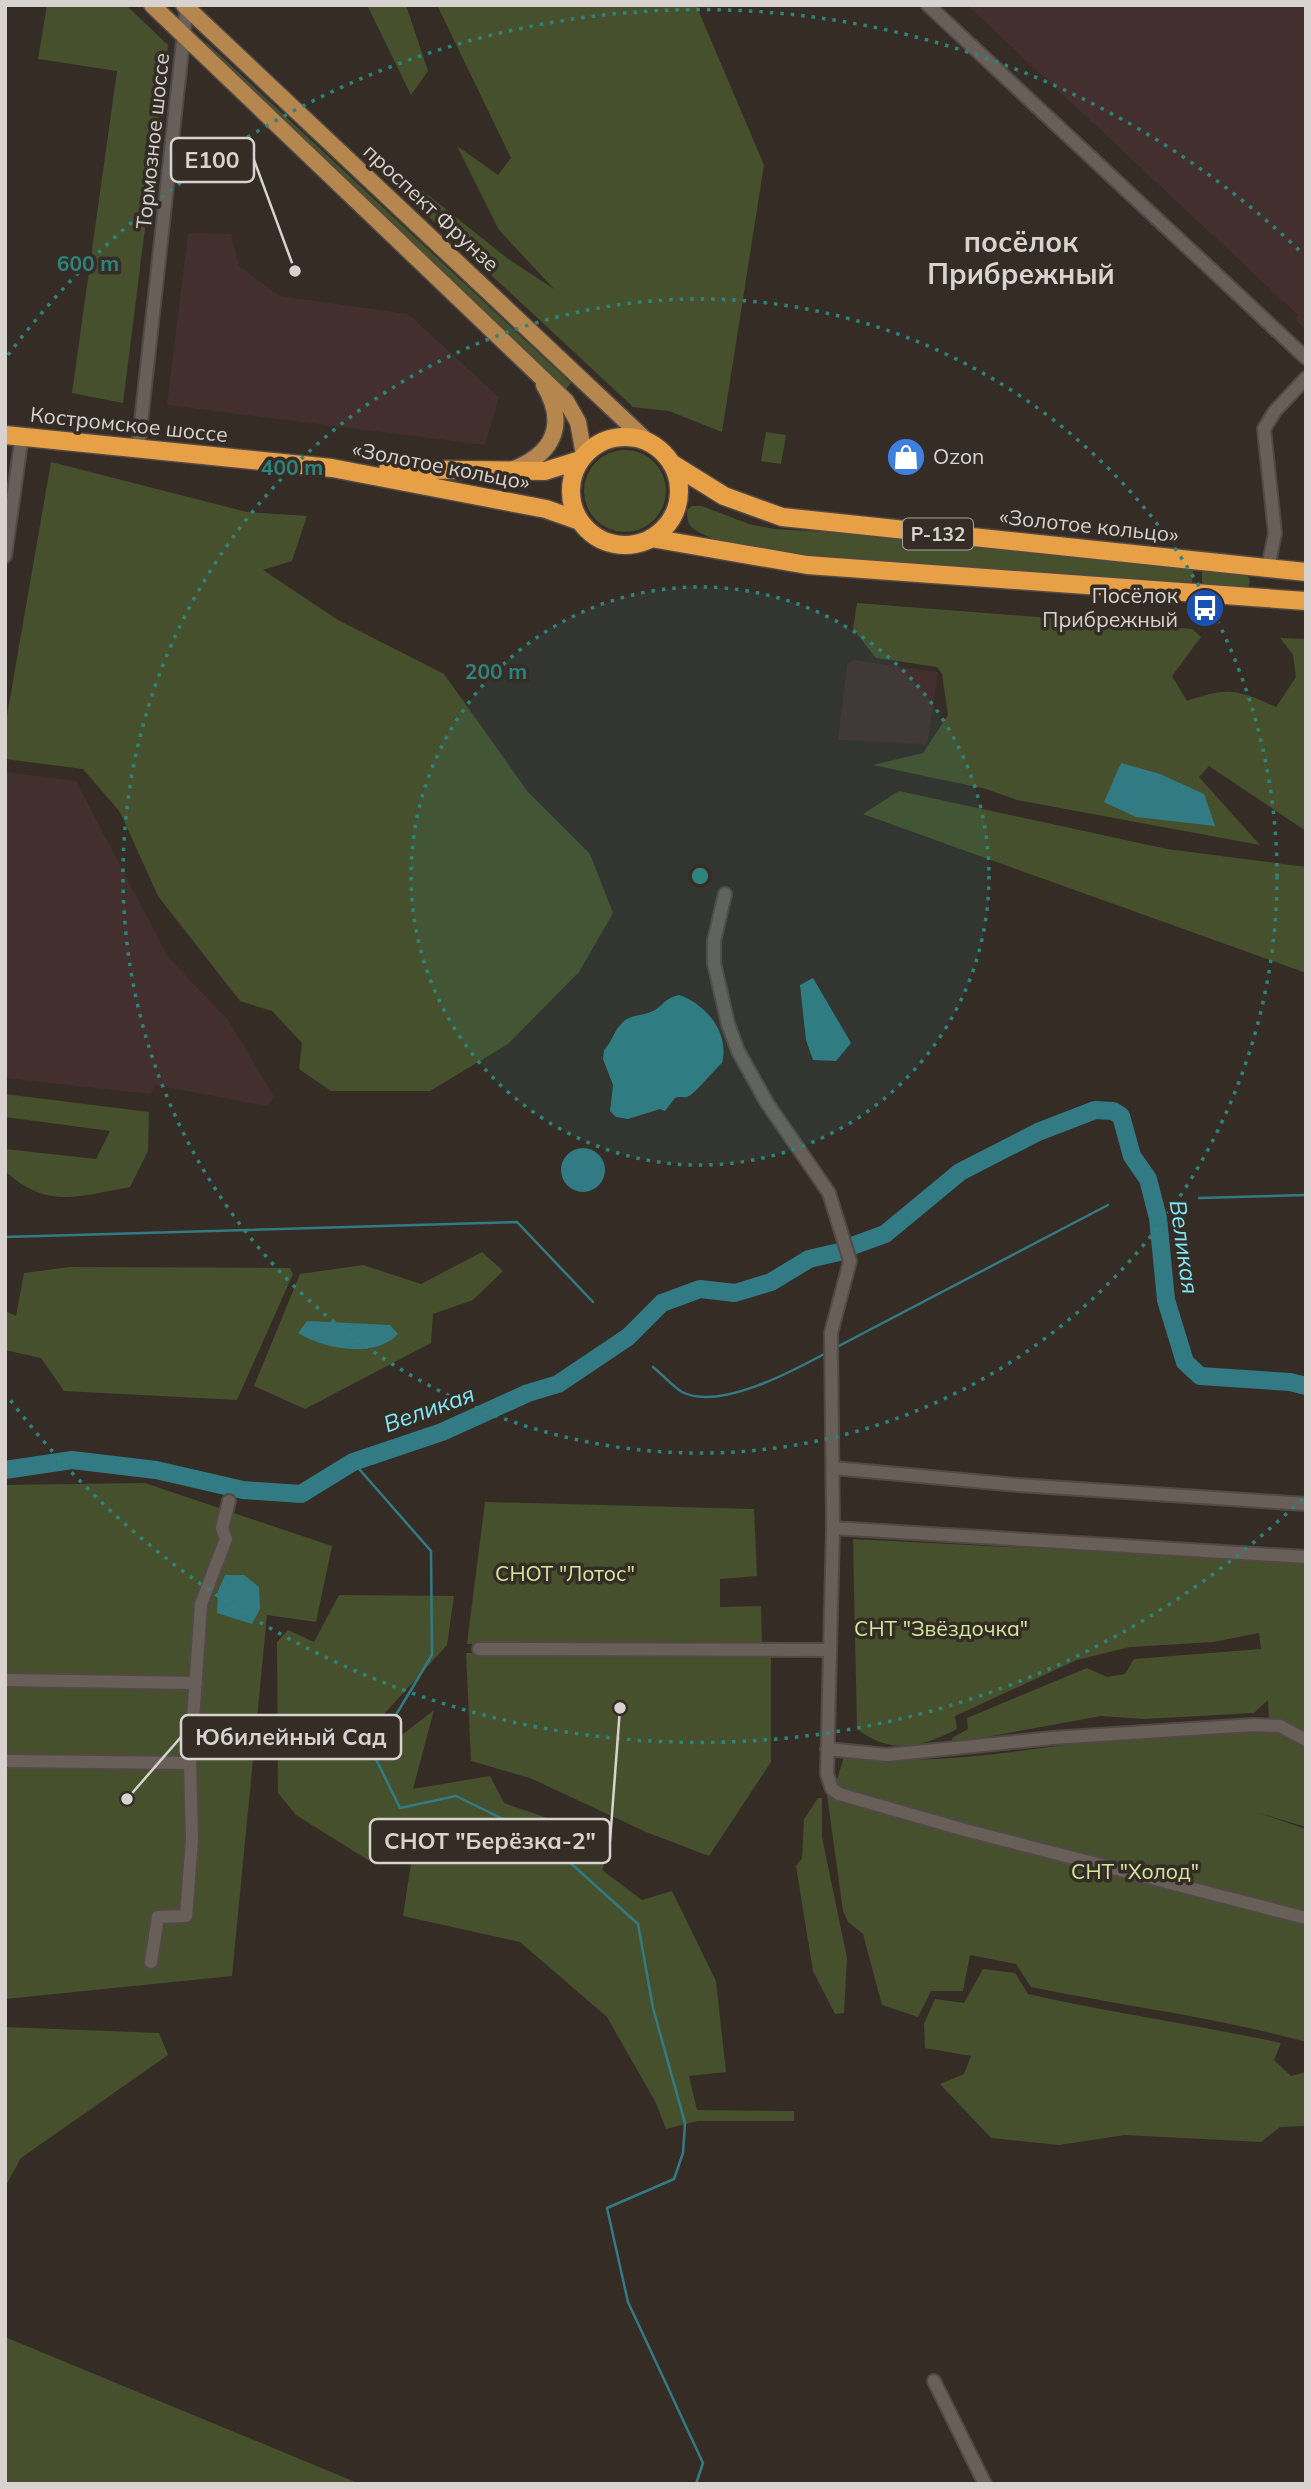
<svg xmlns="http://www.w3.org/2000/svg" width="1311" height="2489" font-family="Mulish,sans-serif">
<style>
.industrial{fill:#442f2f}
.green{fill:#46502d}
.water{fill:#327b84}
.lines{fill:none;stroke-linecap:round;stroke-linejoin:round}
.stream{stroke:#327b84;stroke-width:2.5}
.river{stroke:#327b84;stroke-width:18}
.minor-casing{stroke:#514945;stroke-width:16}
.major-casing{stroke:#514945;stroke-width:19}
.highway-casing{stroke:#514945;stroke-width:21}
.minor{stroke:#695f59;stroke-width:12}
.major{stroke:#b5864e;stroke-width:16}
.highway{stroke:#e8a047;stroke-width:18}
.ring{fill:none;stroke:#2d847d;stroke-width:3.5;stroke-dasharray:3.5 7}
.labels{text-anchor:middle;stroke-width:7;stroke-linejoin:round;paint-order:stroke}
.shield{fill:#352c26;stroke:#a8a19d;stroke-width:2}
.shield-label{font-size:19px;font-weight:bold;fill:#d9d3d0}
.street-label{font-size:21px;fill:#d9d3d0;stroke:#352c26}
.poi-label{font-size:21px;fill:#d9d3d0;stroke:#352c26;text-anchor:start}
.park-label{font-size:21px;fill:#d2e99c;stroke:#352c26}
.water-label{font-size:23px;font-style:italic;fill:#7debfa;stroke:#352c26}
.district-label{font-size:28px;font-weight:bold;fill:#d9d3d0;stroke:#352c26}
.centre{fill:#2d847d;stroke:#352c26;stroke-width:3.5}
.ring-label{font-size:21px;text-anchor:middle;font-weight:bold;fill:#2d847d;stroke:#352c26;stroke-width:7;stroke-linejoin:round;paint-order:stroke}
.leader{fill:none;stroke:#d9d3d0;stroke-width:2.5}
.callout-dot{fill:#d9d3d0;stroke:#352c26;stroke-width:2.5}
.callout{fill:#352c26;stroke:#d9d3d0;stroke-width:2.5}
.callout-label{font-size:23px;text-anchor:middle;font-weight:bold;fill:#d9d3d0}
</style>
<rect width="100%" height="100%" fill="#352c26"/>
<path class="industrial" d="M 967,5 L 1306,5 L 1306,330 L 1295,319 L 1298,315 Z
M 188,233 L 231,234 L 239,266 L 279,296 L 408,314 L 499,397 L 485,445 L 167,405 Z
M 853,660 L 938,672 L 927,744 L 838,740 L 847,664 Z
M 5,772 L 76,781 L 168,957 L 229,1021 L 274,1097 L 267,1106 L 155,1085 L 151,1094 L 5,1078 Z"/>
<path class="green" d="M 47,5 L 126,5 L 168,45 L 123,403 L 72,393 L 117,71 L 38,59 Z
M 367,5 L 406,5 L 428,71 L 411,95 Z
M 437,5 L 696,5 L 764,165 L 722,432 L 669,411 L 633,407 L 413,202 L 418,187 L 507,258 L 554,289 L 499,230 L 457,146 L 498,175 L 511,158 Z
M 207,43 L 571,383 L 564,391 L 244,84 L 205,45 Z
M 766,432 L 786,435 L 781,464 L 761,461 Z
M584 491a41 41 0 1 1 82 0a41 41 0 1 1-82 0Z
M 51,462 L 247,512 L 307,516 L 292,561 L 263,570 L 338,620 L 444,674 L 528,792 L 590,854 L 613,913 L 579,972 L 508,1044 L 430,1091 L 331,1091 L 299,1069 L 302,1043 L 272,1011 L 240,1001 L 158,896 L 120,812 L 83,769 L 5,759 L 5,727 Z
M 692,506 L 702,506 L 749,524 L 774,529 L 877,535 L 1193,569 L 1192,583 C 1071,575 950,570 829,558 C 791,554 726,551 694,529 C 687,524 687,518 687,510 Z
M 1202,569 L 1247,572 L 1250,582 L 1248,587 L 1202,585 Z
M 857,603 L 1192,629 L 1201,637 L 1172,676 L 1187,701 C 1228,687 1236,689 1276,707 L 1296,677 L 1293,655 L 1280,638 L 1306,639 L 1306,831 L 1209,766 L 1199,777 L 1260,845 L 1017,800 L 986,789 L 873,765 L 923,753 L 948,715 L 942,674 L 937,667 L 876,658 L 853,629 Z
M 899,791 L 1167,849 L 1306,867 L 1306,973 L 863,814 Z
M 5,1094 L 149,1112 L 148,1151 L 130,1187 C 79,1196 47,1210 5,1171 L 5,1149 L 96,1159 L 110,1131 L 5,1117 Z
M 482,1252 L 503,1271 L 473,1300 L 433,1314 L 431,1343 L 305,1409 L 254,1386 L 300,1274 L 363,1265 L 421,1284 Z
M 70,1267 L 290,1268 L 293,1274 L 237,1400 L 64,1391 L 41,1358 L 5,1350 L 5,1311 L 16,1316 L 24,1273 Z
M 145,1483 L 332,1546 L 316,1622 L 267,1615 L 232,1976 L 5,1999 L 5,1485 Z
M 485,1502 L 754,1509 L 757,1576 L 720,1579 L 720,1607 L 761,1606 L 762,1644 L 467,1644 Z
M 853,1539 L 1306,1562 L 1306,1827 L 1259,1813 L 1306,1829 L 1306,2042 C 1215,2017 1123,2006 1031,1987 L 1016,1964 L 970,1955 L 963,1991 L 931,1991 L 918,2017 L 882,2005 L 863,1934 L 848,1922 L 843,1911 L 827,1795 L 835,1786 L 844,1757 C 923,1765 1000,1754 1078,1743 C 1141,1734 1205,1729 1269,1727 L 1268,1700 L 1254,1713 L 1144,1719 L 1101,1716 L 953,1743 L 952,1738 L 968,1729 L 967,1718 L 1087,1668 L 1107,1677 L 1125,1674 L 1134,1659 L 1261,1649 L 1259,1633 L 1213,1642 L 1130,1647 L 1077,1660 L 955,1716 L 957,1729 C 920,1748 892,1755 857,1729 Z
M 339,1595 L 454,1596 L 447,1645 L 364,1736 L 385,1748 L 434,1710 L 413,1789 L 490,1776 L 504,1803 L 556,1821 L 609,1849 L 602,1870 L 642,1900 L 672,1891 L 716,1981 L 726,2072 L 689,2076 L 697,2110 L 794,2111 L 794,2121 L 698,2121 L 666,2129 L 656,2103 L 607,2017 L 520,1942 L 403,1916 L 418,1818 L 408,1818 L 376,1865 L 296,1815 L 278,1793 L 277,1642 L 288,1630 L 314,1642 Z
M 466,1653 L 771,1655 L 771,1762 L 709,1856 L 646,1832 L 530,1778 L 471,1761 Z
M 818,1798 L 822,1798 L 822,1837 L 847,1958 L 844,2013 L 835,2014 L 813,1971 L 796,1866 L 802,1858 L 804,1819 Z
M 983,1969 L 1015,1973 L 1028,1994 C 1112,2013 1197,2025 1281,2043 L 1274,2060 L 1291,2076 L 1306,2072 L 1306,2126 L 1280,2127 L 1261,2142 L 1125,2135 L 1059,2145 L 991,2138 L 940,2084 L 964,2074 L 971,2056 L 925,2048 L 924,2024 L 935,1999 L 964,2003 Z
M 5,2027 L 159,2033 L 168,2055 L 21,2158 L 5,2187 Z
M 5,2337 L 360,2484 L 5,2484 Z"/>
<path class="water" d="M 1121,763 L 1160,774 L 1204,794 L 1215,826 L 1136,817 L 1104,802 Z
M 813,978 L 851,1043 L 836,1061 L 813,1060 L 806,1040 L 800,985 Z
M 679,995 C 706,1004 730,1033 722,1063 C 715,1069 694,1095 687,1097 C 683,1098 679,1096 675,1098 L 665,1111 L 660,1109 L 628,1119 L 616,1117 L 610,1111 L 613,1085 L 603,1059 L 604,1050 C 613,1041 613,1031 623,1022 C 631,1014 645,1016 655,1010 C 665,1003 666,998 679,995 Z
M561 1170a22 22 0 1 1 44 0a22 22 0 1 1-44 0Z
M 307,1321 L 390,1325 L 398,1334 C 375,1359 324,1349 298,1333 Z
M 225,1575 L 244,1575 L 259,1587 L 260,1609 L 252,1624 L 217,1613 L 218,1591 Z"/>
<g class="lines">
<path class="stream" d="M 1199,1198 L 1306,1195
M 5,1237 L 517,1222 L 593,1302
M 835,1348 L 1108,1205
M 653,1367 C 662,1374 672,1386 682,1392 C 719,1411 793,1371 826,1353
M 353,1462 L 431,1551 L 432,1655 L 373,1753 L 400,1808 L 456,1796 L 544,1839 L 638,1924 L 653,2008 L 685,2123 L 683,2153 L 674,2179 L 607,2208 L 628,2302 L 703,2463 L 696,2484"/>
<path class="river" d="M 852,1246 L 885,1234 L 960,1172 L 1038,1132 L 1095,1110 L 1113,1111 L 1121,1116 L 1132,1156 L 1148,1179 L 1158,1218 L 1166,1300 L 1185,1362 L 1200,1376 L 1290,1382 L 1306,1386
M 5,1470 L 72,1460 L 156,1470 L 243,1490 L 301,1494 L 353,1462 L 442,1432 L 528,1393 L 558,1384 L 628,1337 L 662,1303 L 700,1289 L 735,1293 L 771,1282 L 809,1259 L 839,1252"/>
<g class="minor-casing">
<path id="minor" d="M 928,5 L 1306,358
M 138,449 L 187,5
M 5,556 L 22,436
M 1268,568 L 1275,533 L 1264,429 L 1275,411 L 1306,378
M 725,894 L 714,941 L 714,963 L 728,1024 L 738,1051 L 767,1103 L 829,1193 L 850,1261 L 831,1333 L 833,1528 L 827,1774 L 832,1789 L 839,1794 L 965,1830 L 1306,1918
M 833,1468 L 1018,1485 L 1306,1504
M 833,1528 L 1306,1557
M 479,1649 L 829,1650
M 5,1680 L 196,1683
M 827,1749 L 887,1755 L 1052,1738 L 1253,1725 L 1280,1726 L 1306,1740
M 5,1761 L 190,1763
M 151,1962 L 158,1917 L 186,1916 L 192,1840 L 190,1763 L 201,1604 L 226,1539 L 222,1528 L 229,1501
M 934,2381 L 985,2484"/>
</g>
<g class="major-casing">
<path id="major" d="M 152,5 L 566,401 L 578,422 L 584,455
M 184,5 L 649,443
M 511,470 C 553,455 568,425 544,385"/>
</g>
<g class="highway-casing">
<path id="highway" d="M 5,435 L 332,468 L 546,509 L 580,521
M571 491a54 54 0 1 1 108 0a54 54 0 1 1-108 0Z
M 671,463 L 724,496 L 782,517 L 1306,572
M 388,469 L 545,471 L 580,460
M 651,538 L 807,565 L 1306,601"/>
</g>
<use href="#minor" class="minor"/>
<use href="#major" class="major"/>
<use href="#highway" class="highway"/>
</g>
<circle cx="700" cy="876" r="289" fill="#2d847d" fill-opacity=".12"/>
<g class="ring">
<circle cx="700" cy="876" r="289"/>
<circle cx="700" cy="876" r="577"/>
<path d="M1302 1499A866 866 0 0 1 8 1397M8 355A866 866 0 0 1 1302 253"/>
</g>
<defs>
<g id="shop-disc" transform="scale(2.0125)"><circle r="9.5" fill="#3f7fe0" stroke="#352c26"/><path d="M-5-2.5h2.3a2.7 3.5 0 0 1 5.4 0H5L5.5 6h-11ZM-1.5-2.5h3a1.5 2.3 0 0 0-3 0Z" fill="#fff"/></g>
<g id="bus-disc" transform="scale(2.0125)"><circle r="9.5" fill="#1a4fb4" stroke="#352c26"/><path d="M-5-6H5V4H4V6H2V4H-2V6H-4V4H-5ZM-3.5-4V0h7V-4ZM-3.5 1.2v1.5H-2V1.2ZM2 1.2v1.5H3.5V1.2Z" fill="#fff"/></g>
</defs>
<g fill-rule="evenodd">
<use href="#shop-disc" x="906" y="457"/>
<use href="#bus-disc" x="1205" y="608"/>
</g>
<g class="labels">
<rect class="shield" x="903" y="518.5" width="70" height="31" rx="5"/>
<g class="shield-label">
<text x="938" y="541">Р-132</text>
</g>
<g class="street-label">
<text transform="translate(153 141) rotate(-84)" y="7">Тормозное шоссе</text>
<text transform="translate(431 208) rotate(43)" y="7">проспект Фрунзе</text>
<text transform="translate(129 425) rotate(6)" y="7">Костромское шоссе</text>
<text transform="translate(441 466) rotate(11)" y="7">«Золотое кольцо»</text>
<text transform="translate(1089 526) rotate(6)" y="7">«Золотое кольцо»</text>
</g>
<g class="poi-label">
<text x="933" y="464">Ozon</text>
<text x="1178" y="603" text-anchor="end">Посёлок<tspan x="1178" dy="24">Прибрежный</tspan></text>
</g>
<g class="park-label">
<text x="565" y="1581">СНОТ "Лотос"</text>
<text x="941" y="1636">СНТ "Звёздочка"</text>
<text x="1135" y="1879">СНТ "Холод"</text>
</g>
<g class="water-label">
<text transform="translate(1184 1247) rotate(82)" y="8">Великая</text>
<text transform="translate(429 1409) rotate(-20)" y="8">Великая</text>
</g>
<g class="district-label">
<text x="1021" y="252">посёлок<tspan x="1021" dy="32">Прибрежный</tspan></text>
</g>
</g>
<circle cx="700" cy="876" r="10" class="centre"/>
<g class="ring-label">
<text x="88" y="271">600 m</text>
<text x="292" y="475">400 m</text>
<text x="496" y="679">200 m</text>
</g>
<path class="leader" d="M295 271L254 160M127 1799L181 1737M620 1708L610 1841"/>
<g class="callout-dot">
<circle cx="295" cy="271" r="7"/>
<circle cx="127" cy="1799" r="7"/>
<circle cx="620" cy="1708" r="7"/>
</g>
<g class="callout">
<rect x="171" y="138" width="83" height="44" rx="7"/>
<rect x="181" y="1715" width="220" height="44" rx="7"/>
<rect x="370" y="1819" width="240" height="44" rx="7"/>
</g>
<g class="callout-label">
<text x="212" y="168">E100</text>
<text x="291" y="1745">Юбилейный Сад</text>
<text x="490" y="1849">СНОТ "Берёзка-2"</text>
</g>
<rect width="1311" height="2489" fill="none" stroke="#d9d3d0" stroke-width="14"/>
</svg>
